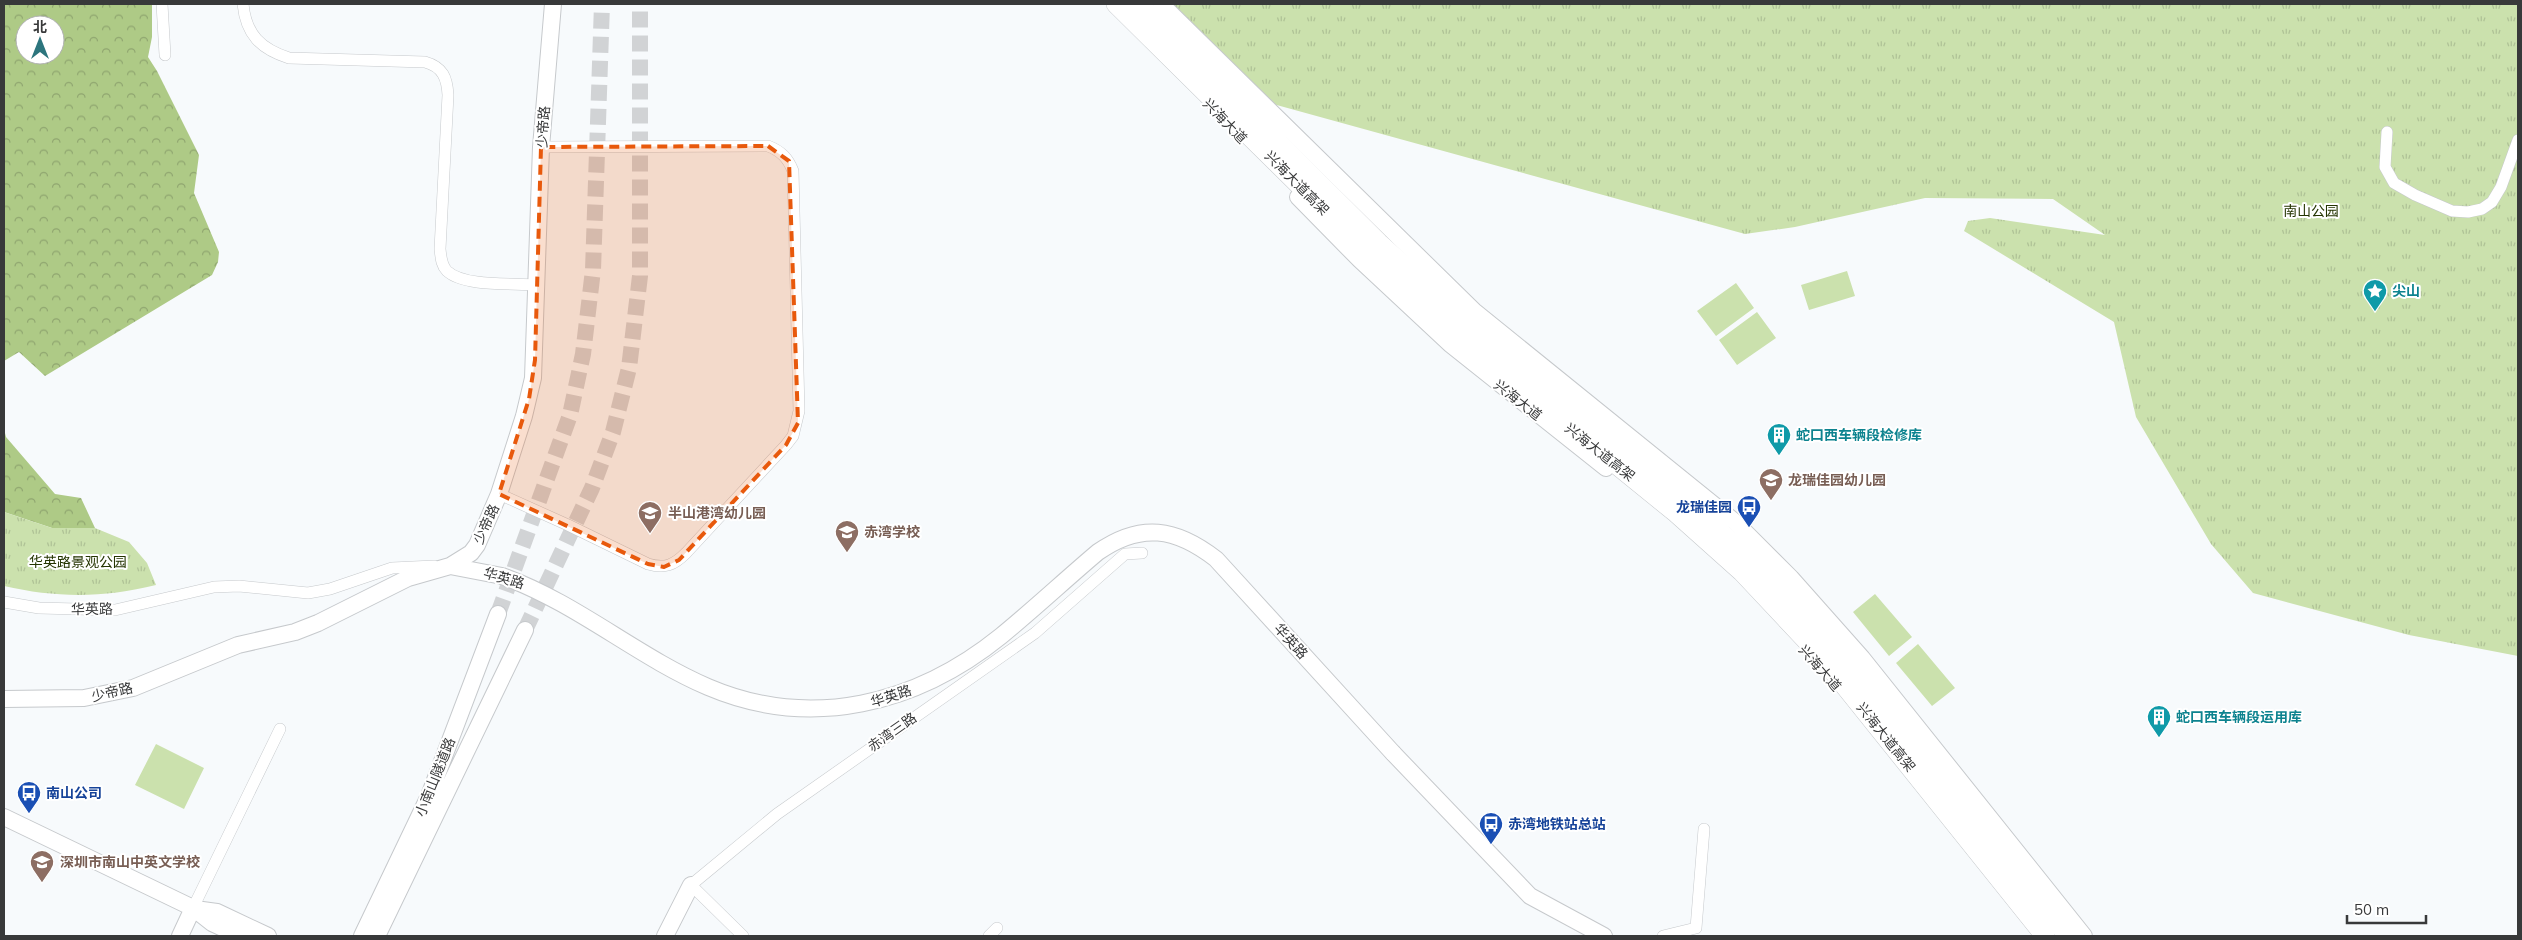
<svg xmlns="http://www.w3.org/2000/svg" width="2522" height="940" font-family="Mulish,'Noto Sans SC',sans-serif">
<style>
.forest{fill:url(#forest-crowns);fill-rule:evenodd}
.park{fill:url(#park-tufts)}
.pitch{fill:#cbe1ad}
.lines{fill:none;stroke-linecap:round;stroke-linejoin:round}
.secondary-tunnel{stroke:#d1d3d5;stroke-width:16;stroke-dasharray:16 8;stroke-linecap:butt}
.street-casing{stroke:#c6c9cc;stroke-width:12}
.secondary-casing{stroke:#c6c9cc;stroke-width:18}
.primary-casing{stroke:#c6c9cc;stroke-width:20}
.street{stroke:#fff;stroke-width:11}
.secondary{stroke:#fff;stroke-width:16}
.primary{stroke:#fff;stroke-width:19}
.secondary-bridge-casing{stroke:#c6c9cc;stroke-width:18;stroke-linecap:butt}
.secondary-bridge{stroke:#fff;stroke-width:16}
.marked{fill:#e8590c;fill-opacity:0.2;stroke:#e8590c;stroke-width:4;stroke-dasharray:10 6;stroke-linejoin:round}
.labels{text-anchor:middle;stroke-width:4;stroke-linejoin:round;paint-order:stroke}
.street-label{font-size:14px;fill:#38393a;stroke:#fff}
.park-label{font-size:14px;fill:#253502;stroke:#fff}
.culture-label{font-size:14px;font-weight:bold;fill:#0d838f;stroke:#fff;text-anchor:start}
.education-label{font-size:14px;font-weight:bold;fill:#785e54;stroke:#fff;text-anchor:start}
.transit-label{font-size:14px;font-weight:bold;fill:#164399;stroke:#fff;text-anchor:start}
</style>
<defs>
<pattern id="forest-crowns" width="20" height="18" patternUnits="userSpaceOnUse" patternTransform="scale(1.25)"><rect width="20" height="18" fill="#aeca86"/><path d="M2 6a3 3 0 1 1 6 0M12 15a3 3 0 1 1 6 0" fill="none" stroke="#8fa56f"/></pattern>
<pattern id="park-tufts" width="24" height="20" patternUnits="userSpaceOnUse" patternTransform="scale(1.25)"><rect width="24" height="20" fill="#cbe1ad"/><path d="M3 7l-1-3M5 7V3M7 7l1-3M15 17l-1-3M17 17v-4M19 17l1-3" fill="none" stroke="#afc296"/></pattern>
</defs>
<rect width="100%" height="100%" fill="#f7fafc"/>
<path class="forest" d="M 4,4 L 152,4 L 152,37 L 148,57 L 157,71 L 199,155 L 194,193 L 219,252 L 218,262 L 212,275 L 45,376 L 19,352 L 4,361 ZM 25,25 L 55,25 L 55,55 L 25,55 Z
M 4,429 L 6,437 L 55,494 L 81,498 L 95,528 L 52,528 L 4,512 Z"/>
<path class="park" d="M 1173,4 L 2518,4 L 2518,656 L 2409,635 L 2253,593 L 2211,544 L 2136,417 L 2114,322 L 1964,231 L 1968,221 L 1990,218 L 2105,235 L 2053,199 L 1925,198 L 1795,227 L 1745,234 L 1273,104 Z
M 4,512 L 52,528 L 95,528 L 129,542 L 147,563 L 156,585 C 104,598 56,598 4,586 Z"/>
<path class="pitch" d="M 1847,271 L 1855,296 L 1809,310 L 1801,285 Z
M 1736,283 L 1754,308 L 1716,336 L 1697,311 Z
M 1757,312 L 1776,338 L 1737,365 L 1719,340 Z
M 1875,594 L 1912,637 L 1889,656 L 1853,612 Z
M 1918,644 L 1955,688 L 1932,706 L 1896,663 Z
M 156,744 L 204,768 L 184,809 L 135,785 Z"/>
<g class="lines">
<path class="secondary-tunnel" d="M 498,614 L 570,415 L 583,354 L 593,270 L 602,4
M 525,630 L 592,488 L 613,432 L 629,368 L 640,276 L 640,4"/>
<g class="street-casing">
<path id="street" d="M 162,4 L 165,55
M 243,4 C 246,35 261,49 289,58 L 425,62 C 443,67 447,78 448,95 L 440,249 C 441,257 441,265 447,271 C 464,287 513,283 536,285
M 2387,132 L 2385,167 L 2394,183 L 2415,195 L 2452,211 L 2468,212 L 2482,209 L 2492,202 L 2501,187 L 2518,140
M 499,494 L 568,525 L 648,564 C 665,569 674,565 686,553 L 786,445 L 793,436 L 799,411 L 793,171 C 788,158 781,151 768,146 L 541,147
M 4,602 L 39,608 L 115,610 L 214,587 L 239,586 L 308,593 L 330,589 L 392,568 L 434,566
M 193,908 L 280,729
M 743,936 L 691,885 L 777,814 L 1035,633 L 1125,554 L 1142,553
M 989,936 L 997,928
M 1663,936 L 1696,928 L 1704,829"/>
</g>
<g class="secondary-casing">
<path id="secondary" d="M 1161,4 L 1474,311 L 1735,522 L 1791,578 L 1862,658 L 2084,936
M 1298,197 L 1360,260 L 1450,344 L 1606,468
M 450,566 L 502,576
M 4,699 L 84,698 L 133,688 L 238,645 L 295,632 L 318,623 L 408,578 L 450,566 L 471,553 L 477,545 L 499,494 L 524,416 L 533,378 L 541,147 L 553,4
M 1393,753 L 1530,896 L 1604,936
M 4,817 L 193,908 L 212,923 L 240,936
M 195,909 L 217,912 L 268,936
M 180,936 L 193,908
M 362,936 L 429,796 L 498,614
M 377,936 L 525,630
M 665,936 L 691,885"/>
</g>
<g class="primary-casing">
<path id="primary" d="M 1116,4 L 1371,256 L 1447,327 L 1676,513 L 1742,572 L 1820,655 L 2045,936
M 1139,4 L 1379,243 L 1495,348 L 1684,498 L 1784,591 L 1854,671 L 2068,936"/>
</g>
<use href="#street" class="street"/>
<use href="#secondary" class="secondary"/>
<use href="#primary" class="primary"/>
<g class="secondary-bridge-casing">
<path id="secondary-bridge" d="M 502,576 C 577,603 636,656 708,687 C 811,731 917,704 1001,636 C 1034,609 1066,579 1098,552 C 1141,522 1176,528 1216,559 L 1393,753"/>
</g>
<use href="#secondary-bridge" class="secondary-bridge"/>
</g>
<path class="marked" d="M 768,146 L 789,161 L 798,423 L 786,445 L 679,560 L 664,567 L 648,564 L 499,494 L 529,399 L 535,360 L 541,147 Z"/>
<defs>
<g id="sight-pin" transform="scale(1.25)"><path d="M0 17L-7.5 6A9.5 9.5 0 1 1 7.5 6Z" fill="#0f9aa8" stroke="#fff"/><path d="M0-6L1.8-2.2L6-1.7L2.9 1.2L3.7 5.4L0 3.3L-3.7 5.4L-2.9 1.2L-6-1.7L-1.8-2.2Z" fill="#fff"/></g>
<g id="building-pin" transform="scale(1.25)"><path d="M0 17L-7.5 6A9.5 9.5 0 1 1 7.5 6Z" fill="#0f9aa8" stroke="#fff"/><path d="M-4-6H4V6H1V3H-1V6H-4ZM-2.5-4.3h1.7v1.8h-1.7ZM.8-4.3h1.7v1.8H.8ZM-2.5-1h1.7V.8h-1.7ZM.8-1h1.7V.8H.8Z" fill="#fff"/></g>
<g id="school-pin" transform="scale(1.25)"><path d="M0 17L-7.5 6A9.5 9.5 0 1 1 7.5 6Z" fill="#8d6e63" stroke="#fff"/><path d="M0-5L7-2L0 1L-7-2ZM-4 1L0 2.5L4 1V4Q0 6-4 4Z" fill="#fff"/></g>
<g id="bus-pin" transform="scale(1.25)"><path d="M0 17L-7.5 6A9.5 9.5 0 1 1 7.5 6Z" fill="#1a4fb4" stroke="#fff"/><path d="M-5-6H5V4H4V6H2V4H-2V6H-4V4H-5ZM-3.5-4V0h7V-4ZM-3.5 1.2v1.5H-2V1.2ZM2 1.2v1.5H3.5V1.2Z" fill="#fff"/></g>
</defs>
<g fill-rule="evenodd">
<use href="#sight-pin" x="2375" y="291"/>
<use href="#building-pin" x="1779" y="435"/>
<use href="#school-pin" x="1771" y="480"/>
<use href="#bus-pin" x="1749" y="507"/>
<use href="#school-pin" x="650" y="513"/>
<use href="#school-pin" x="847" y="532"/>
<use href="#building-pin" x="2159" y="717"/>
<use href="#bus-pin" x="29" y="793"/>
<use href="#bus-pin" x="1491" y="824"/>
<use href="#school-pin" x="42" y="862"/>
</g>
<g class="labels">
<g class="street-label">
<text transform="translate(1225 121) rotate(46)" y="5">兴海大道</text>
<text transform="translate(543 127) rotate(-86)" y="5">少帝路</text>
<text transform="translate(1297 183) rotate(45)" y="5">兴海大道高架</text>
<text transform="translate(1518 400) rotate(38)" y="5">兴海大道</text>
<text transform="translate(1600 452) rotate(38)" y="5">兴海大道高架</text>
<text transform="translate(486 524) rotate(-65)" y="5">少帝路</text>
<text transform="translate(504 578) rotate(17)" y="5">华英路</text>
<text transform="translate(92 609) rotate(-1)" y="5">华英路</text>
<text transform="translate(1291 641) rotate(48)" y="5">华英路</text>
<text transform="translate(1820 668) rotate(49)" y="5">兴海大道</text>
<text transform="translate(112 692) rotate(-13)" y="5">少帝路</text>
<text transform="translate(891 696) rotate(-18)" y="5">华英路</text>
<text transform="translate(892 732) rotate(-35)" y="5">赤湾三路</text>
<text transform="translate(1886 737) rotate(51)" y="5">兴海大道高架</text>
<text transform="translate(435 777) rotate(-68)" y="5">小南山隧道路</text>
</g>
<g class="park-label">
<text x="2311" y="216">南山公园</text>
<text x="78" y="567">华英路景观公园</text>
</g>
<g class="culture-label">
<text x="2392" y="296">尖山</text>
<text x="1796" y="440">蛇口西车辆段检修库</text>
<text x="2176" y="722">蛇口西车辆段运用库</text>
</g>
<g class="education-label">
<text x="1788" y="485">龙瑞佳园幼儿园</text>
<text x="668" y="518">半山港湾幼儿园</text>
<text x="864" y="537">赤湾学校</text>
<text x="60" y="867">深圳市南山中英文学校</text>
</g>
<g class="transit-label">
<text x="1732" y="512" text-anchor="end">龙瑞佳园</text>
<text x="46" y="798">南山公司</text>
<text x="1508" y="829">赤湾地铁站总站</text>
</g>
</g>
<rect width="2522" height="940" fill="none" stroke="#38393a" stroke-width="10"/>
<g transform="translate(40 40)"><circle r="24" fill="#ffffff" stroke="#afb0b0"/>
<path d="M0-4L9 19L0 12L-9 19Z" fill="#2c757d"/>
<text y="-8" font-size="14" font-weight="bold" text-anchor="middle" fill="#38393a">北</text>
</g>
<path d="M2347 915v8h79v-8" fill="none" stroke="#38393a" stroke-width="2.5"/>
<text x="2354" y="915" font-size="15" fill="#38393a" stroke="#ffffff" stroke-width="4" paint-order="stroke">50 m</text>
</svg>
